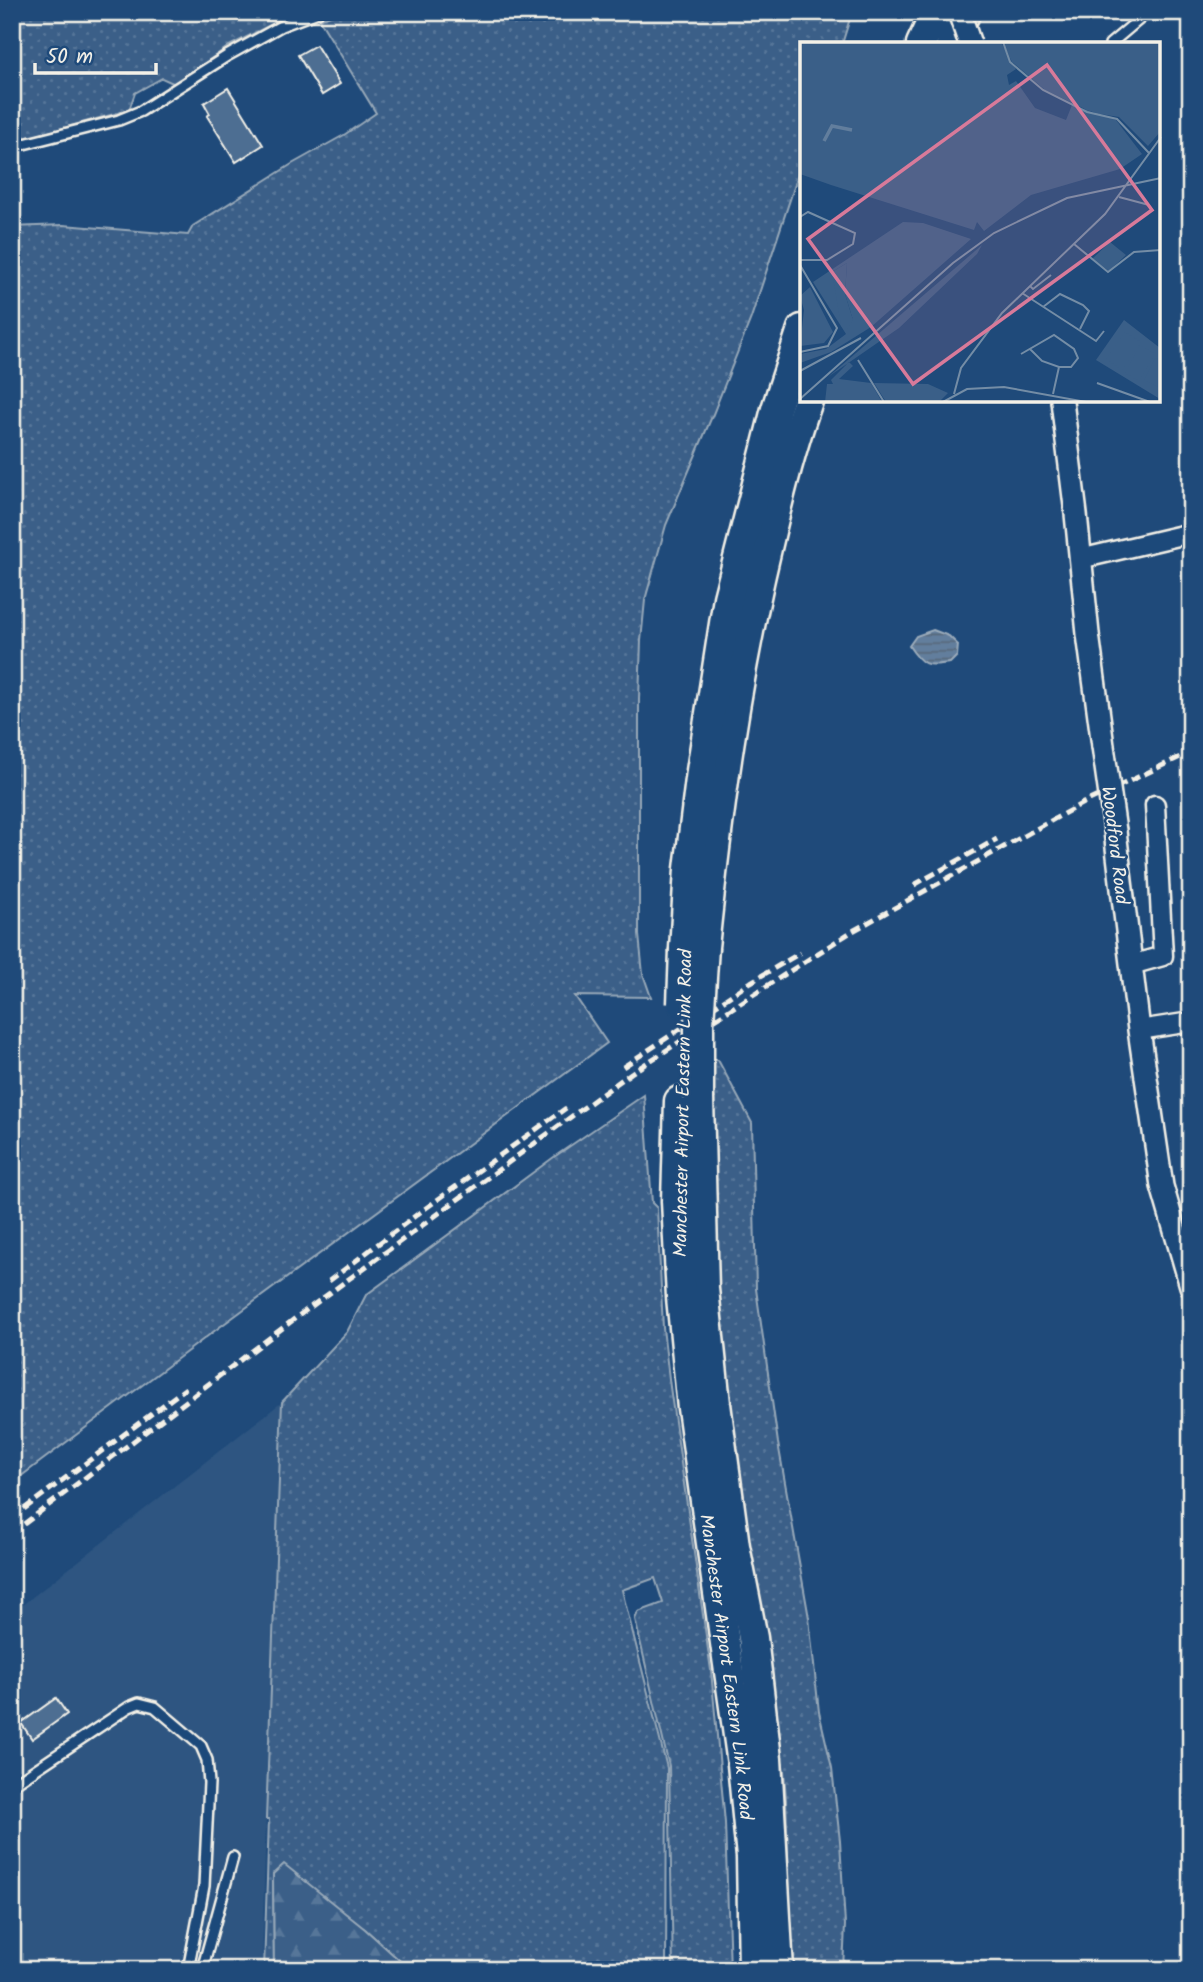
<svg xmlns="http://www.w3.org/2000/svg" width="1203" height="1982" font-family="Kalam,sans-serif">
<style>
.built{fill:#2d5581}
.grass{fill:url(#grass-dots);stroke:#97a8b8;stroke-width:2}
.forest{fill:url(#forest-firs);stroke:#97a8b8;stroke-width:2}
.water{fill:url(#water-rules);stroke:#9cacbb;stroke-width:2}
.building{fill:#4d6e92;stroke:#f4f1e8;stroke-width:2}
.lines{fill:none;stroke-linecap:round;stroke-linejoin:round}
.service-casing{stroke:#f4f1e8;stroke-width:14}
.minor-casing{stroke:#f4f1e8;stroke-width:23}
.tertiary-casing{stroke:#f4f1e8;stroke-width:26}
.trunk-casing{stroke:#f4f1e8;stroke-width:33}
.service{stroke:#1f4a7a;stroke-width:9}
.minor{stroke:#1f4a7a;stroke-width:18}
.tertiary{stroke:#1f4a7a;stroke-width:21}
.trunk{stroke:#1f4a7a;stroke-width:28}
.rail{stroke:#f4f1e8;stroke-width:5;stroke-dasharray:10 5;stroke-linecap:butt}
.tertiary-bridge-casing{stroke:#f4f1e8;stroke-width:26;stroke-linecap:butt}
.trunk-bridge-casing{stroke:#f4f1e8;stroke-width:33;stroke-linecap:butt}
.tertiary-bridge{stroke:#1f4a7a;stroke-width:21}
.trunk-bridge{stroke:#1f4a7a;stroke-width:28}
.labels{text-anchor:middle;stroke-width:5;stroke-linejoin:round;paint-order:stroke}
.street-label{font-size:19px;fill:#f4f1e8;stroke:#1f4a7a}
.inset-river{fill:none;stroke:#627e9d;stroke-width:3.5}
.inset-road{fill:none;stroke:#748da6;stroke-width:2}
.view{fill:#d87a9a;fill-opacity:0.15;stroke:#d87a9a;stroke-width:3.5}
.inset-edge{fill:none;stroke:#f4f1e8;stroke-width:3.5}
</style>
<defs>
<pattern id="grass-dots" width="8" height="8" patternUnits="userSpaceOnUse" patternTransform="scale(1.75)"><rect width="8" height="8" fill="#3a5f88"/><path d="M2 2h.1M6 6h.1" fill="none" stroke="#577699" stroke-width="1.8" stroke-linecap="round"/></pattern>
<pattern id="forest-firs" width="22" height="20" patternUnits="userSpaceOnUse" patternTransform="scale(1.75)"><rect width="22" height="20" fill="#3a5f88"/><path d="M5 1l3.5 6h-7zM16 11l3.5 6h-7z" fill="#577699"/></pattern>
<pattern id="water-rules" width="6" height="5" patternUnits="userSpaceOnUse" patternTransform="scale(1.75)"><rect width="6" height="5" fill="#627e9d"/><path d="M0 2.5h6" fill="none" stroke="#58687a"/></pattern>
</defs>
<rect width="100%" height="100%" fill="#1f4a7a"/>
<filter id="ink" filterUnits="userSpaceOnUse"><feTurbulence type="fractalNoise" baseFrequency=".0143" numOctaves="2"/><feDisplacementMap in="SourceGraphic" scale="14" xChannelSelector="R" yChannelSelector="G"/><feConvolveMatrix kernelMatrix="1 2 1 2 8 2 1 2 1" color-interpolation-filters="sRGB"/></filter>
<g filter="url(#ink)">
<path class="built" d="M 282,1402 L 266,1819 L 262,1970 L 12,1970 L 12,1613 Z"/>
<path class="grass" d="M 12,12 L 302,12 L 272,24 L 229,46 L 175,84 L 162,78 L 135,93 L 129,110 L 12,142 Z
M 339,12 L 852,12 L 842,44 L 802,44 L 802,163 L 751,318 L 713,414 L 666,525 L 645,600 L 641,641 L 639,699 L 639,935 L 643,974 L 651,997 L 575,996 L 607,1043 L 217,1329 L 12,1483 L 12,227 L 63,225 L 188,235 L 193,226 L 292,164 L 344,135 L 376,113 L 319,19 Z
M 713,1060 L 718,1060 L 752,1123 L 756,1289 L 778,1443 L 809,1618 L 819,1712 L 832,1768 L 840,1841 L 845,1925 L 843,1970 L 792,1970 L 786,1800 L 784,1771 L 750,1569 L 711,1248 Z
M 644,1095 L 652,1203 L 657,1208 L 663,1328 L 670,1387 L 711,1670 L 725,1823 L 730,1970 L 673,1970 L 669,1766 L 635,1619 L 638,1612 L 663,1603 L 655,1578 L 622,1590 L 667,1768 L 666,1970 L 410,1970 L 365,1929 L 273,1874 L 274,1970 L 264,1970 L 269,1819 L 266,1819 L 282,1402 L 347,1332 L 366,1295 L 554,1157 Z"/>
<path class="forest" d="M 284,1864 L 365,1929 L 410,1970 L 274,1970 L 273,1874 Z"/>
<path class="water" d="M 933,630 L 949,636 L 958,645 L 957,656 L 950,663 C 926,666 923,667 909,646 L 916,636 Z"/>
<path class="building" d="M 316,45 L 340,84 L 322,95 L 298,55 Z
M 228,88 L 263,145 L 236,162 L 207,116 L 210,114 L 204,103 Z
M 56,1698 L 67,1714 L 32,1739 L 21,1723 Z"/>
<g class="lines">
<g class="service-casing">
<path id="service" d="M 1110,44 L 1148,12
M 12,147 L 119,120 L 141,111 L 227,56 L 281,26 L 318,12
M 12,1785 L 129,1707 L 139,1703 L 155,1707 L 201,1746 L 207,1760 L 209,1783 L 204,1886 L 188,1970
M 202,1970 L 233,1857"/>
</g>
<g class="minor-casing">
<path id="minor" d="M 1080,559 L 1191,533
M 1131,965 L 1163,956 L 1155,805
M 1139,1030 L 1191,1022"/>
</g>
<g class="tertiary-casing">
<path id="tertiary" d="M 1062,401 L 1076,514 L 1088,634 L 1103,746
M 1115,831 L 1139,1030 L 1162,1186 L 1191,1286"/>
</g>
<g class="trunk-casing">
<g id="trunk">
<path d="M 921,44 L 936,12"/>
<path d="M 951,44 L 966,12"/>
<path d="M 704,947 C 718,811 736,677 768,544 C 779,496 791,447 808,401"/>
<path d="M 684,949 L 689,869 L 701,771 L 728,598 L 776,409 L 802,329"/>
<path d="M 699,1099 L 704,1289 L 716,1404 L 735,1546 L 753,1638 L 767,1759 L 779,1970"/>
<path id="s1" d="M 679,1101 L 676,1201 L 681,1297 L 692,1408 L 742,1764 L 751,1857 L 753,1970"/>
</g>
</g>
<use href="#service" class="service"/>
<use href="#minor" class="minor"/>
<use href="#tertiary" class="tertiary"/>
<use href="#trunk" class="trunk"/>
<path class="rail" d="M 914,885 L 997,839
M 623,1067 L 751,982 L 800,953
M 329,1281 L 419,1213 L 566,1108
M 12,1518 L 186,1388
M 12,1533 L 305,1311 L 631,1073 L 851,932 L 1083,803 L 1191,752"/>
<g class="tertiary-bridge-casing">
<path id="tertiary-bridge" d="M 959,12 L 970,44
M 1103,746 L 1115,831"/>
</g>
<g class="trunk-bridge-casing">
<path id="trunk-bridge" d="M 682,1004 L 684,949
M 699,1099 L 699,1023 L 704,947"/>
</g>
<use href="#tertiary-bridge" class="tertiary-bridge"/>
<use href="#trunk-bridge" class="trunk-bridge"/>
</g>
</g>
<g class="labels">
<g class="street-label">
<text transform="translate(1116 845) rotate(83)" y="7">Woodford Road</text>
<text transform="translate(682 1103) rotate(-89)" y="7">Manchester Airport Eastern Link Road</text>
<text dy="7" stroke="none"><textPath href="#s1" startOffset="569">Manchester Airport Eastern Link Road</textPath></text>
</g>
</g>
<g transform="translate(800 42)">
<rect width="360" height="360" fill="#1f4a7a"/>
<path d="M 0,0 L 201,0 L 216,27 L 207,33 L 209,43 L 216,39 L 235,66 L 266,78 L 272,63 L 316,78 L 342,112 L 320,127 L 231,153 L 184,189 L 177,180 L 174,188 L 31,143 L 0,132 ZM 203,0 L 360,0 L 360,90 L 348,104 L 319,75 L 293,71 L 245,48 L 211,19 ZM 103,180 L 123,181 L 171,197 L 71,285 L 31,310 L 0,321 L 0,312 L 26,307 L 46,292 L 13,240 ZM 47,221 L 45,252 L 53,278 L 32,230 ZM 310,200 L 326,213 L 309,229 L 292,217 ZM 182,203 L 177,212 L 99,286 L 28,335 ZM 10,245 L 33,290 L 24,301 L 0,304 L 4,268 L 0,254 ZM 49,320 L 53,324 L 39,337 L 71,341 L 82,360 L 25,360 L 27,342 L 33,342 L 31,338 ZM 74,341 L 128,342 L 148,351 L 139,360 L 86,360 Z" fill="#3a5f88" fill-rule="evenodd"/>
<path d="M 47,221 L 45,252 L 53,278 L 47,287 L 41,283 L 32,230 Z" fill="#3a5f88"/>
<path d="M 324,278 L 360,306 L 360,357 L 296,318 Z" fill="#3a5f88"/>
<path d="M 325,290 L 341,300 L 322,328 L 306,317 ZM 340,303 L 355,312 L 339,339 L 325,331 ZM 355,316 L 360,318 L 358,345 L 344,338 Z" fill="#3a5f88"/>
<path class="inset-river" d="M 24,99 L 32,84 L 52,88"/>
<path class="inset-road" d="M 203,0 L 210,20 L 243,48 L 287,70 L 317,77 L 349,111M 319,155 L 349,163M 0,175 L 8,170 L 55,191 L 53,202 L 27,218 L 0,218M 274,202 L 308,230 L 334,210 L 361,208M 0,223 L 37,286 L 28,304 L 0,310M 230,244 L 233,247 L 251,233M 222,251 L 296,299 L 304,289M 243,265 L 260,252 L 283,263 L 289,269 L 280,287M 221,312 L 254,293 L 274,307 L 278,316 L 271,325 L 259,325 L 242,319 L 230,307M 58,318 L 84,360M 0,329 L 61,296M 297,341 L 350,360M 154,352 L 161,326 L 202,271 L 305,172 L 361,95M 253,352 L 259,325M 0,357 L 153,221 L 194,191 L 267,156 L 361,136M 143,360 L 167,347 L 204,345 L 286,360"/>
<path class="view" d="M 247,23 L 352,168 L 113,342 L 8,197 Z"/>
<rect width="360" height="360" class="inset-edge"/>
</g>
<rect width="1203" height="1982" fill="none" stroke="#1f4a7a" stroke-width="42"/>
<rect x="21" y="21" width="1161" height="1940" fill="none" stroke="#f4f1e8" stroke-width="2.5" filter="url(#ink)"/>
<path d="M35 63v10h121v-10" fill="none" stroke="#f4f1e8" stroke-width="3.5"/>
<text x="46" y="63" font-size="21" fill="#f4f1e8" stroke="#1f4a7a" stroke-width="5" paint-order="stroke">50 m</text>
</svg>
